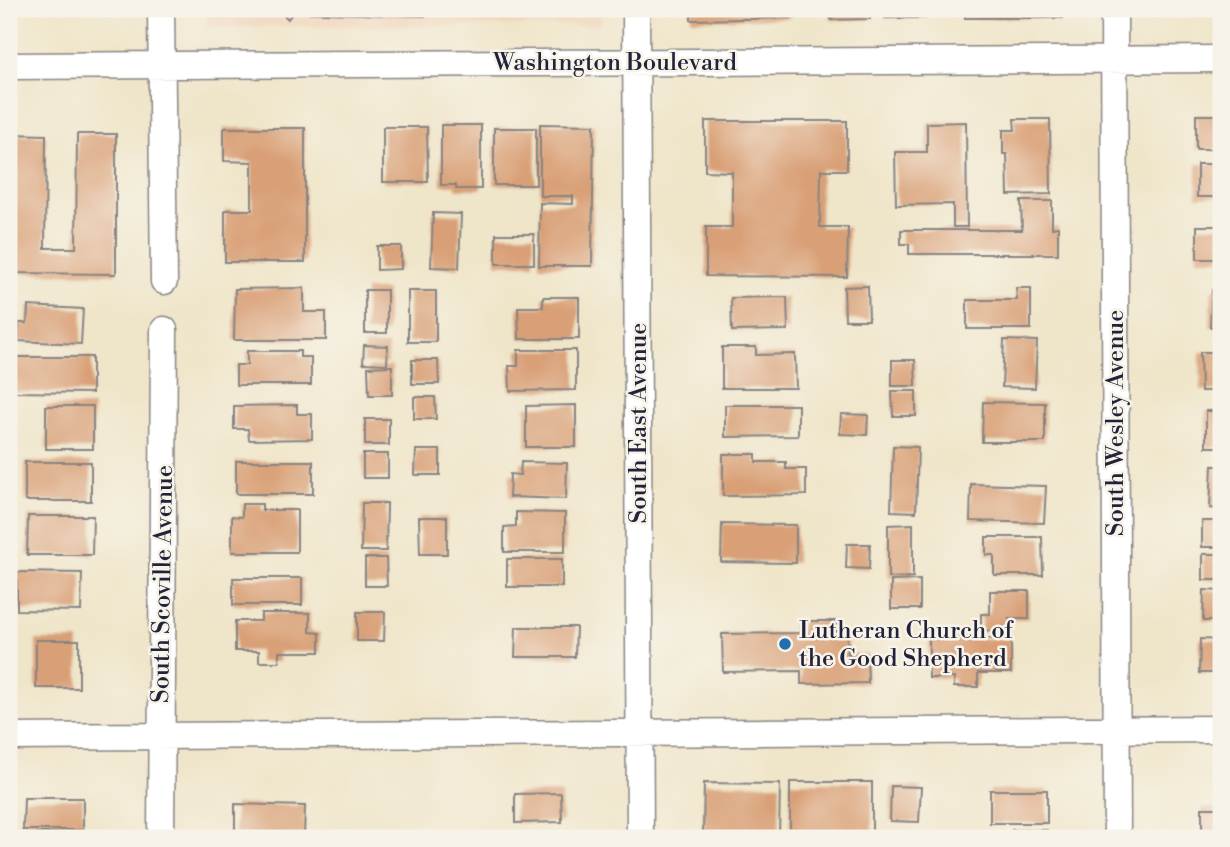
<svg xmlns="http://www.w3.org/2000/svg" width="1230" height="847" font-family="'Libre Bodoni',serif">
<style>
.built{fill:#f0d6bc}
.building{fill:#d9a077}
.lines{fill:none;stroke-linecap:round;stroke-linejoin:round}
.minor-casing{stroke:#888482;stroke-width:29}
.minor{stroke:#fff;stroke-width:26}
.poi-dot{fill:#1f6fb2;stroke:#f7f3e8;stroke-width:2.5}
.labels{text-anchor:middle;stroke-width:5;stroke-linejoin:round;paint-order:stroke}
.street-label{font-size:24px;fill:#22223b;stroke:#f7f3e8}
.poi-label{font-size:24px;fill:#22223b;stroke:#f7f3e8;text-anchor:start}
</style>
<rect width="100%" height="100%" fill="#f7f3e8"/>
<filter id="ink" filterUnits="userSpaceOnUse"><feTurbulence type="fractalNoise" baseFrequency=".0143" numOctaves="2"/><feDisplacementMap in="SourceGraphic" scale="14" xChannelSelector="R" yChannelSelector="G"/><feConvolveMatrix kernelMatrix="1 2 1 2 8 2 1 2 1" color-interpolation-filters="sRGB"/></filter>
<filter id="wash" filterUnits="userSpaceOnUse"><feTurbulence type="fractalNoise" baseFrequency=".00686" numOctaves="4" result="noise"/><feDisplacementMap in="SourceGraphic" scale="28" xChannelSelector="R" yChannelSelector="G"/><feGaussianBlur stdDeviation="1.57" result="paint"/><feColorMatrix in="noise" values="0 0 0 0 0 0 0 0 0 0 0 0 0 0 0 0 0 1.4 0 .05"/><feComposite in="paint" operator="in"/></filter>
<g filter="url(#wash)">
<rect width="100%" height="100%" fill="#efe5c9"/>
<path class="built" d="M 207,9 L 601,9 L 601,25 L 207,27 Z"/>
<g id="blocks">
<path class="building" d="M 213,9 L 427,9 L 425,16 L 293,12 L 288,19 L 282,13 L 238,13 L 238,17 L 213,15 Z
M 512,9 L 593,9 L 593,15 L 511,14 Z
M 691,9 L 791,9 L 791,18 L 691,20 Z
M 831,9 L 870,9 L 870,19 L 831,20 Z
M 885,9 L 926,9 L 925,18 L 885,18 Z
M 965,9 L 1063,9 L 1063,18 L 965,18 Z
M 1196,115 L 1221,115 L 1221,149 L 1196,149 Z
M 1014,119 L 1050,119 L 1051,194 L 1008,195 L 1007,154 L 1003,154 L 1003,130 L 1015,130 Z
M 705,121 L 847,121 L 847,170 L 821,170 L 820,227 L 848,227 L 847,277 L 706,276 L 706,227 L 732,227 L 732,172 L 705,171 Z
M 966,122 L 967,227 L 953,227 L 953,204 L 896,205 L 895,152 L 927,152 L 927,123 Z
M 540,124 L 594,125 L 592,266 L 539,266 L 540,203 L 573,204 L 573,196 L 540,196 Z
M 441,125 L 481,125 L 481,189 L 456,189 L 456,185 L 441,185 Z
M 383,127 L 427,127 L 428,182 L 383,182 Z
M 224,128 L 305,128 L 305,262 L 225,262 L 225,210 L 252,210 L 252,162 L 224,161 Z
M 494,128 L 536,128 L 536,185 L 494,185 Z
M 9,134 L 46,135 L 45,248 L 76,248 L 77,134 L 116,134 L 116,274 L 9,273 Z
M 1197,164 L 1221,164 L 1221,197 L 1197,197 Z
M 1021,201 L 1052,201 L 1052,228 L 1058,227 L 1058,254 L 909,254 L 909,244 L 901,244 L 901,230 L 1022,230 Z
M 433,213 L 461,214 L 459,268 L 431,267 Z
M 1197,226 L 1221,226 L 1221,259 L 1197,259 Z
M 496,234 L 534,234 L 534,264 L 496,264 Z
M 377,246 L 401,246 L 401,269 L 377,270 Z
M 868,286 L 869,320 L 845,320 L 844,287 Z
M 304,288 L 304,312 L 326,312 L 326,340 L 234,340 L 235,289 Z
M 1016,288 L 1031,288 L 1031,329 L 967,329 L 967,300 L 1017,300 Z
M 365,290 L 387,290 L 387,333 L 365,333 Z
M 1212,290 L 1221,290 L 1221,327 L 1210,327 Z
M 408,291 L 436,291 L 436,342 L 408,342 Z
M 543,297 L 579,297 L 579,339 L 519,339 L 518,307 L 543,307 Z
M 787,297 L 788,330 L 732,331 L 731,298 Z
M 28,306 L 83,309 L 81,344 L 18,341 L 19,323 L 27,323 Z
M 1004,340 L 1037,341 L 1035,388 L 1002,387 Z
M 364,345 L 388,346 L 387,364 L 363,363 Z
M 722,347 L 756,347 L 756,355 L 795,354 L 796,388 L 722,388 Z
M 518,350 L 576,350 L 576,390 L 510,391 L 509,366 L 518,366 Z
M 247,351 L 300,351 L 300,357 L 311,357 L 311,385 L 236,385 L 236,365 L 247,365 Z
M 1200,352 L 1221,352 L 1221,391 L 1201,391 Z
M 12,357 L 92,357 L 92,393 L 11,392 Z
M 412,360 L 438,360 L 439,384 L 412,384 Z
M 892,360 L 915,360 L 916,386 L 892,386 Z
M 392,366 L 392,395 L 369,395 L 368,367 Z
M 892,391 L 916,391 L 916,416 L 893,416 Z
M 414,397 L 435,397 L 436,419 L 414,419 Z
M 983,402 L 1045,403 L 1045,442 L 982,442 Z
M 297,405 L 297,414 L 312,414 L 312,439 L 249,440 L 248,429 L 234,429 L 234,406 Z
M 576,405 L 576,447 L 526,447 L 526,406 Z
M 725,405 L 798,405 L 798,436 L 725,437 Z
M 46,406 L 93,406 L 93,449 L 46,449 Z
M 1206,411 L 1221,411 L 1221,447 L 1206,447 Z
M 841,414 L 868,415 L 867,435 L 840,434 Z
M 365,419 L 389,419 L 389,445 L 365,445 Z
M 893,446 L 918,447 L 916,512 L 891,511 Z
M 416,450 L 440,450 L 440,475 L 415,475 Z
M 363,454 L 388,454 L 388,478 L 363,478 Z
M 723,454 L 756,454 L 756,462 L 786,462 L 786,469 L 806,469 L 806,495 L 723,496 Z
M 236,461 L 313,461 L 313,494 L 236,494 Z
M 25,462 L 91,462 L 91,501 L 25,501 Z
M 521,462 L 567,463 L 566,499 L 509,497 L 510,474 L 520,475 Z
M 1212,466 L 1221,466 L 1221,509 L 1210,508 Z
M 971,484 L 1046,486 L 1044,523 L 970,521 Z
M 362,503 L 387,503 L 386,551 L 361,551 Z
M 242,504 L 262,504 L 262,510 L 297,510 L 297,552 L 232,552 L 232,516 L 242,517 Z
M 516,512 L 565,513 L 565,552 L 504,552 L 504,527 L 516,526 Z
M 28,516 L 93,516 L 92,555 L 27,555 Z
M 419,517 L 447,517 L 447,554 L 420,554 Z
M 1202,521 L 1221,521 L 1221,547 L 1202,547 Z
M 722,524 L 796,525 L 796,563 L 721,562 Z
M 913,524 L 913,577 L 888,578 L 888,525 Z
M 986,537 L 1042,537 L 1043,575 L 994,575 L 994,555 L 986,555 Z
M 847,544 L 870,544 L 869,569 L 846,568 Z
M 1203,554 L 1221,554 L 1221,580 L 1203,580 Z
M 365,558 L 386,558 L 387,586 L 365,586 Z
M 507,559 L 562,559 L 562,587 L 507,587 Z
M 17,572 L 82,573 L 81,611 L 17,610 Z
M 233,578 L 302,578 L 302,605 L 233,605 Z
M 920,580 L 920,609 L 891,609 L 891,581 Z
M 1204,590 L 1221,591 L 1221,621 L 1203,621 Z
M 990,591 L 1029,591 L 1029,619 L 1009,619 L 1009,630 L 981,631 L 981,614 L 990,614 Z
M 357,612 L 385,612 L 384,641 L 357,641 Z
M 261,613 L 310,613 L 310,632 L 320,633 L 320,652 L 279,652 L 279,662 L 259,662 L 259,651 L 235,651 L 235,621 L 261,621 Z
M 801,621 L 836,621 L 836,631 L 847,631 L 848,654 L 867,654 L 868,683 L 801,684 L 801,671 L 723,672 L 722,634 L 801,633 Z
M 516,627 L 576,627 L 575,657 L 515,657 Z
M 929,638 L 1011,639 L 1011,673 L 978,673 L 978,687 L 954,687 L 954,678 L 929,678 Z
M 1200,639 L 1221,640 L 1221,673 L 1199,673 Z
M 36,640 L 79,640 L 79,688 L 36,688 Z
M 790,782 L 872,782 L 872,838 L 790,838 Z
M 704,783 L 780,784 L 779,838 L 692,838 L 692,834 L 703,834 Z
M 891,786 L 921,787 L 919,822 L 890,821 Z
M 990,790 L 1047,790 L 1047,823 L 990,823 Z
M 561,793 L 562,822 L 515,823 L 515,794 Z
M 24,798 L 83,798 L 83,830 L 23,830 Z
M 235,804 L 305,806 L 304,836 L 235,834 Z
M 1202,808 L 1221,808 L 1221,838 L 1202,838 Z
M 1012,830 L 1047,830 L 1047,838 L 993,838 L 993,832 L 1012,832 Z
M 37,833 L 80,833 L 80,838 L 37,838 Z"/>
</g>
</g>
<g filter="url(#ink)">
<use href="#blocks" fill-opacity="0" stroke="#888482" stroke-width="2"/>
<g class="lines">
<g class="minor-casing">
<path id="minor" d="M 161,9 L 164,281
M 636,9 L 640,838
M 1114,9 L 1117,838
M 9,66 L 1221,59
M 9,737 L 1221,729
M 161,838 L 164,330"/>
</g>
<use href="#minor" class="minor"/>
</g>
</g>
<circle class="poi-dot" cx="785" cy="644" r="7"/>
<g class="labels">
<g class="street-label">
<text x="615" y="70">Washington Boulevard</text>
<text transform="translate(638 423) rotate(-90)" y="8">South East Avenue</text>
<text transform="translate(1115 423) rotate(-90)" y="8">South Wesley Avenue</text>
<text transform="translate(162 584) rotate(-89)" y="8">South Scoville Avenue</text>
</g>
<g class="poi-label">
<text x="799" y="638">Lutheran Church of<tspan x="799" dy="28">the Good Shepherd</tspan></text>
</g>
</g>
<rect width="1230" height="847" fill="none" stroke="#f7f3e8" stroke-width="35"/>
</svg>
